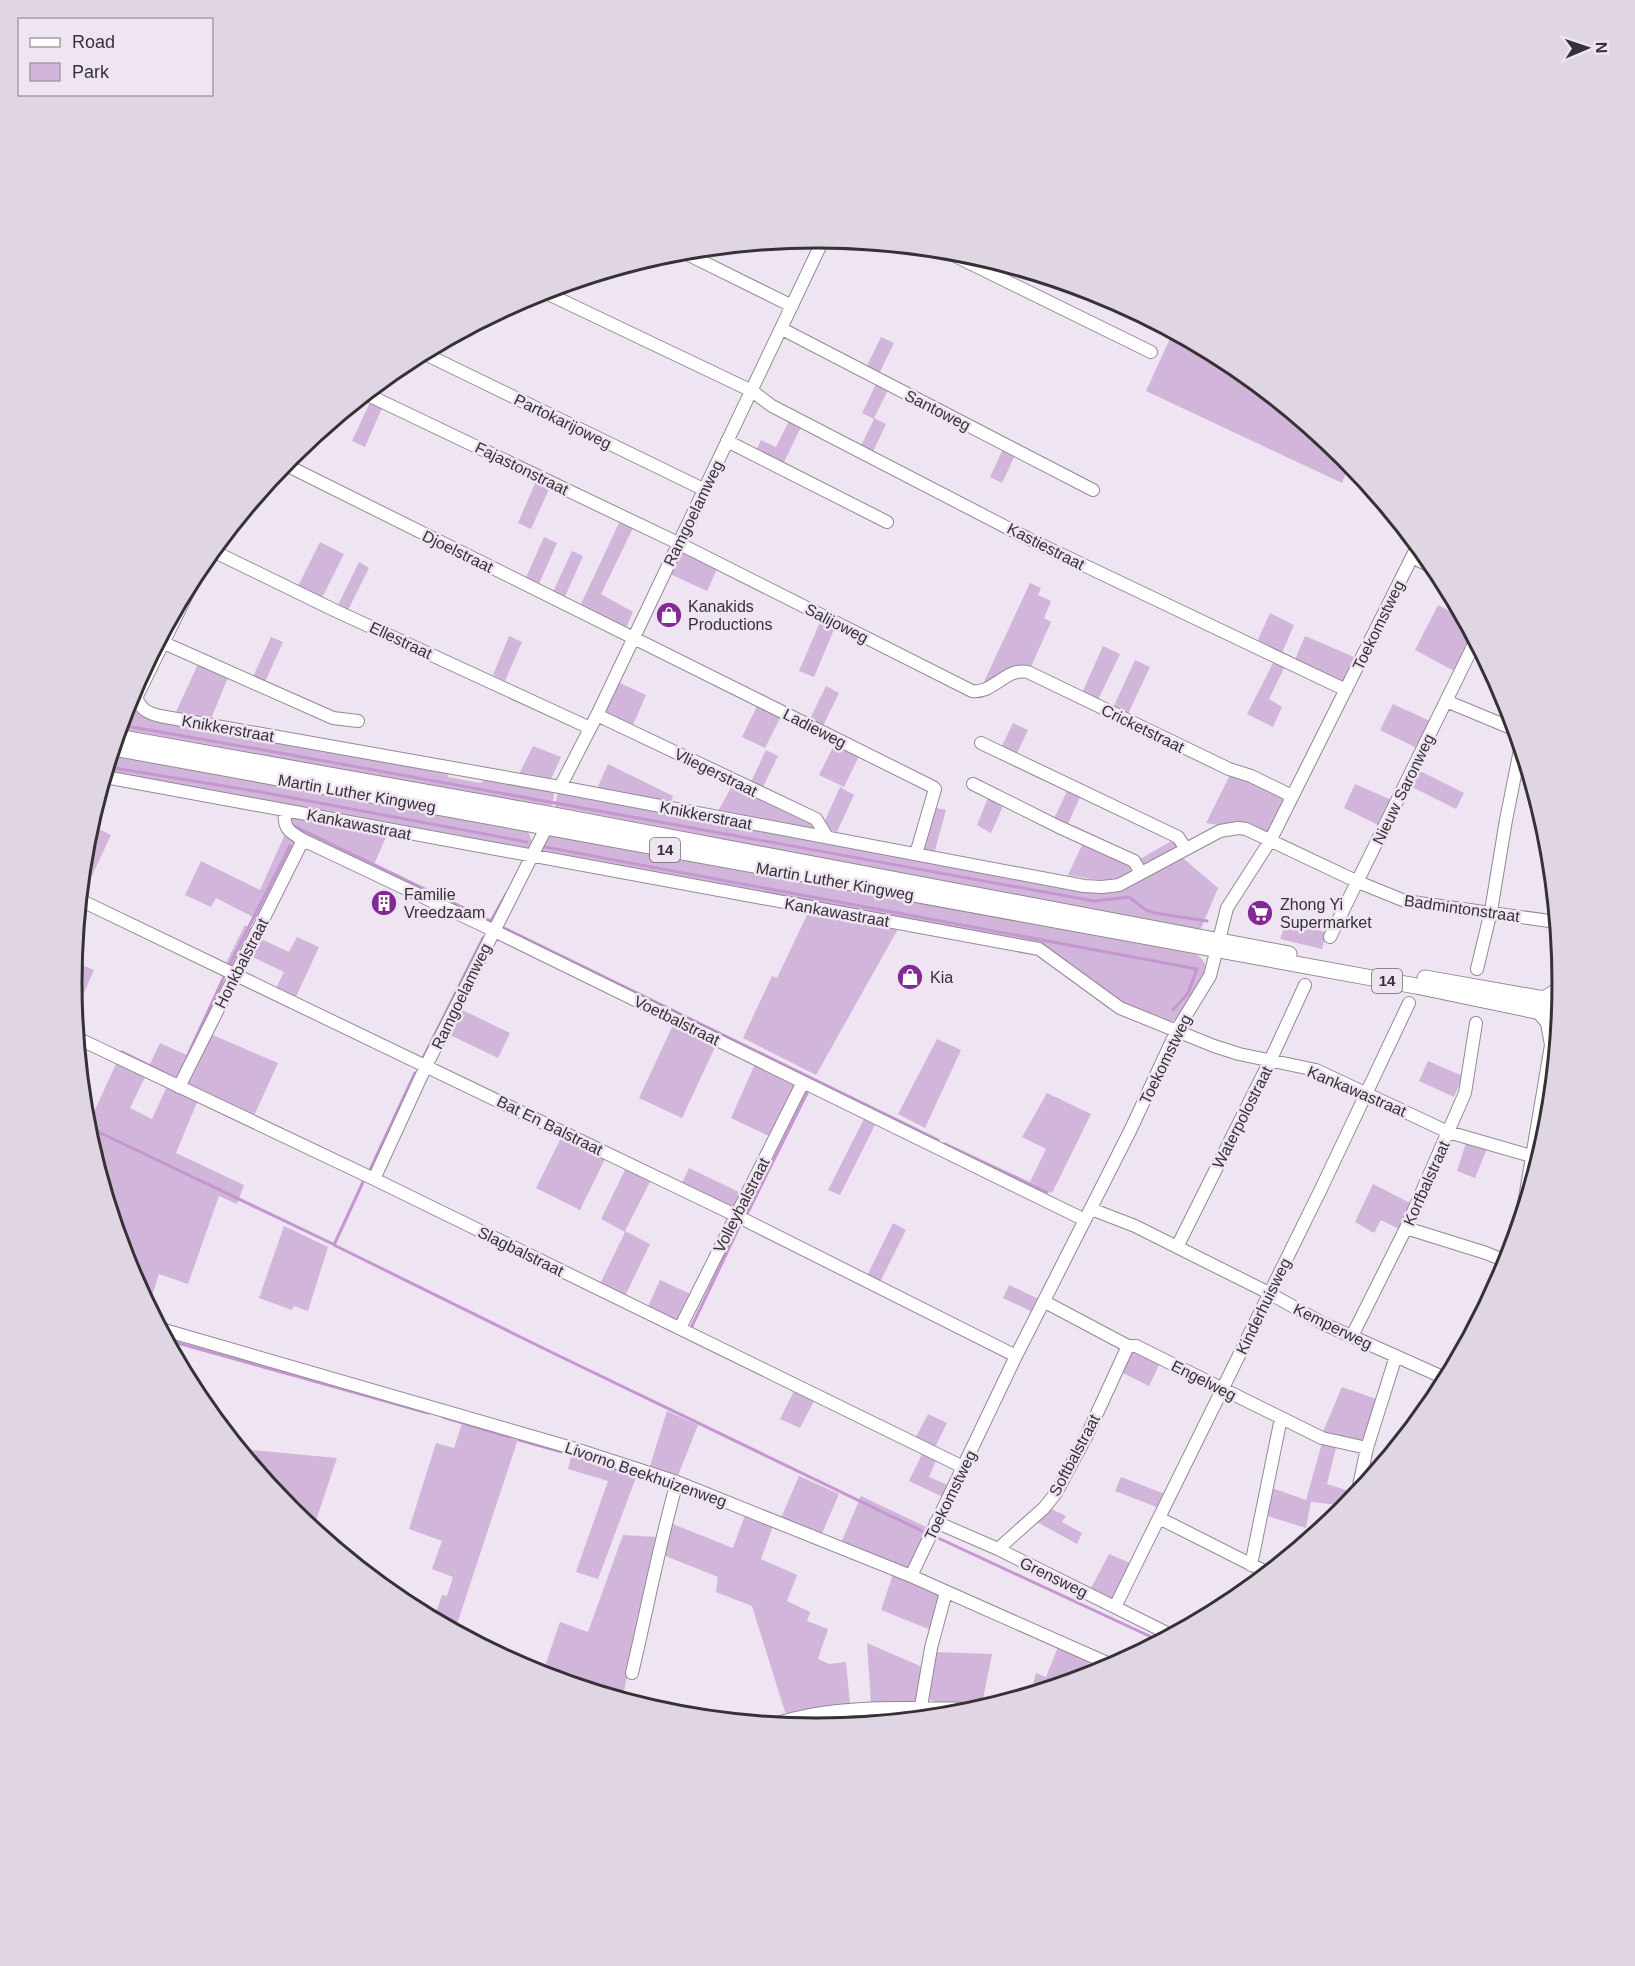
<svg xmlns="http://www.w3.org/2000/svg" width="1635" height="1966" font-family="Arial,sans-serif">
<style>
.green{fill:#d2b5da}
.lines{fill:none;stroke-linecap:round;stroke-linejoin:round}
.stream{stroke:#c696d1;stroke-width:3}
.minor-casing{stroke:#938995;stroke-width:14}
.major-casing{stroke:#938995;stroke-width:17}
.minor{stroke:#fff;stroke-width:12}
.major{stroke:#fff;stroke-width:15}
.labels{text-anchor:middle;stroke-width:5;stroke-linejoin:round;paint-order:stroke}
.shield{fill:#efe4f2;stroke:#6d676e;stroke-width:1.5}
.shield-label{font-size:15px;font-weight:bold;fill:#353136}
.street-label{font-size:16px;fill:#353136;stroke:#efe4f2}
.poi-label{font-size:16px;fill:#353136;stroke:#efe4f2;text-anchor:start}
.rim{fill:none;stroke:#353136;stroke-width:3}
</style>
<rect width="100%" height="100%" fill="#efe4f2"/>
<path class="green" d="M 1173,332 L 1232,363 L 1345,456 L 1350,463 L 1342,483 L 1146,391 Z
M 881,337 L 894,343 L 878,376 L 865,370 Z
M 877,382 L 889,388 L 874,418 L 886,424 L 872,454 L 860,448 L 874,419 L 862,413 Z
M 370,402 L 382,408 L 365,447 L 352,441 Z
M 790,419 L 802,425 L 782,466 L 755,453 L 761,440 L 776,447 Z
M 1004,447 L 1016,453 L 1002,483 L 990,477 Z
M 536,481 L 550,487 L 531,529 L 518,523 Z
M 620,521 L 633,528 L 601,594 L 633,612 L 627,626 L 623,628 L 580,606 Z
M 544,537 L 557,543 L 538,586 L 525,580 Z
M 320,542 L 344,554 L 321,600 L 297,588 Z
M 572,551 L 583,556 L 564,599 L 552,594 Z
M 681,551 L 718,567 L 707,591 L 670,574 Z
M 359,562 L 369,568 L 347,612 L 337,607 Z
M 1030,583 L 1041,588 L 1038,595 L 1051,601 L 1044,618 L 1051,622 L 1030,669 L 982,686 Z
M 1438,605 L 1464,619 L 1474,637 L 1456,672 L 1415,650 Z
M 1270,613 L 1294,625 L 1281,655 L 1256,644 Z
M 821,620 L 835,627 L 814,677 L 799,671 Z
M 509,636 L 522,642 L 505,681 L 493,675 Z
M 1305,636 L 1354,657 L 1342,682 L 1339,682 L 1294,662 Z
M 271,637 L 283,642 L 264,684 L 252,679 Z
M 1103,646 L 1120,654 L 1098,700 L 1082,693 Z
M 1135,660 L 1150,667 L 1127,716 L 1112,710 Z
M 1274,661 L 1285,666 L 1269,699 L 1282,707 L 1273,727 L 1247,714 Z
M 199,662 L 229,675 L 210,721 L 175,714 Z
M 618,682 L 646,695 L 633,725 L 605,712 Z
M 826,686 L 839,693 L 822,728 L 809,721 Z
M 130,695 L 135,711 L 139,714 L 447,772 L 448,777 L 480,783 L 485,780 L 553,791 L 554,794 L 552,807 L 550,808 L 118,732 Z
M 759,702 L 782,714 L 765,748 L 742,737 Z
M 1393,704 L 1432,722 L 1419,749 L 1380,730 Z
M 1013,723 L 1028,730 L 1015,757 L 1000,750 Z
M 836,741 L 860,754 L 844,787 L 819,775 Z
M 533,746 L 561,757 L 551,779 L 519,774 Z
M 766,750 L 778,756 L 761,791 L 749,786 Z
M 112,754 L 523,829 L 529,833 L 532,842 L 529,849 L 106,773 Z
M 608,764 L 673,796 L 671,804 L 596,791 Z
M 1416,769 L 1464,793 L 1456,809 L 1408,785 Z
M 1230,775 L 1236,775 L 1284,798 L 1284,800 L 1268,831 L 1264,832 L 1206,823 Z
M 733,784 L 814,822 L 818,831 L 717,813 Z
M 1355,784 L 1394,801 L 1382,827 L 1344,808 Z
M 840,787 L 854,795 L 835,836 L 823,825 Z
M 558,791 L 1120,889 L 1183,858 L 1218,888 L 1200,931 L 557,811 L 555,807 Z
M 1067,791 L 1080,797 L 1066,828 L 1053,821 Z
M 989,795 L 1004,804 L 991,833 L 977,825 Z
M 932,807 L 946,810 L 934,854 L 920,851 Z
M 290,817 L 387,835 L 372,869 L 296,832 L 288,819 Z
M 1073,825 L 1142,858 L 1173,840 L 1179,848 L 1145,866 L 1071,829 Z
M 99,829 L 111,835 L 82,897 L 81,897 L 84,861 Z
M 286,832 L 297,841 L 259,920 L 216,898 L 211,907 L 185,895 L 201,861 L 260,890 Z
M 553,833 L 1191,952 C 1218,963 1201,982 1191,999 C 1185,1008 1181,1020 1169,1022 L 1127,1007 L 1059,957 L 540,853 L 547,835 Z
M 1084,841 L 1134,865 L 1135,871 C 1109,884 1096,880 1068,875 Z
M 808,913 L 898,929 L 816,1075 L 743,1038 L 772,976 L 777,978 Z
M 1289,916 L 1326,933 L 1322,949 L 1280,939 Z
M 245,925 L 255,930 L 235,969 L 224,967 Z
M 257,937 L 289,952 L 297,937 L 319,947 L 295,999 L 275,990 L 284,972 L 248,955 Z
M 82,965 L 94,970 L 75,1013 L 72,987 Z
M 460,1009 L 510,1033 L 498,1058 L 448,1034 Z
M 673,1025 L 716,1045 L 682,1118 L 639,1098 Z
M 208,1033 L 278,1063 L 253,1118 L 187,1086 L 186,1081 Z
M 937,1039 L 961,1050 L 925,1128 L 898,1114 Z
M 160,1043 L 191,1057 L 178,1082 L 148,1068 Z
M 1428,1061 L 1463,1076 L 1454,1097 L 1419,1081 Z
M 117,1062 L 146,1075 L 130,1108 L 152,1119 L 167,1086 L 198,1100 L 176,1153 L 244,1185 L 237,1204 L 219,1196 L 188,1284 L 159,1274 L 149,1306 L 129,1268 L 86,1129 Z
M 755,1064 L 796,1085 L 771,1137 L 731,1118 Z
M 1047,1093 L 1091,1114 L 1052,1193 L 1030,1182 L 1046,1149 L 1022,1137 Z
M 864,1119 L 875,1125 L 840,1195 L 828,1190 Z
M 563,1134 L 607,1155 L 580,1210 L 536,1188 Z
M 1466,1143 L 1487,1149 L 1475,1178 L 1457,1171 Z
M 626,1168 L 651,1180 L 625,1231 L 650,1244 L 624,1298 L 599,1286 L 625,1232 L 601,1219 Z
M 689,1168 L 743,1194 L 735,1208 L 731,1209 L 682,1183 Z
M 1373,1184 L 1412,1204 L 1401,1230 L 1381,1220 L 1374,1233 L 1355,1222 Z
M 893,1223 L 906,1230 L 879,1284 L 866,1278 Z
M 284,1226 L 328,1247 L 308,1311 L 294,1306 L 292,1310 L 259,1298 Z
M 660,1280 L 693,1295 L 678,1323 L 647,1309 Z
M 1009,1285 L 1039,1299 L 1033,1312 L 1003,1298 Z
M 1136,1351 L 1160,1363 L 1149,1386 L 1119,1371 L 1128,1352 Z
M 1342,1387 L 1379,1400 L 1365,1443 L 1322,1434 Z
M 794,1391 L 814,1401 L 800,1428 L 780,1419 Z
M 667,1411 L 698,1425 L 677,1478 L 649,1469 Z
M 928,1414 L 947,1423 L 934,1449 L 915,1439 Z
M 463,1420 L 519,1436 L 455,1630 L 429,1617 L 432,1609 L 437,1610 L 442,1595 L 447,1596 L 453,1577 L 432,1569 L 442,1541 L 409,1529 L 436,1443 L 454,1448 Z
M 1322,1443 L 1336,1448 L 1327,1484 L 1355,1493 L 1354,1499 L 1348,1506 L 1311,1502 L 1306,1528 L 1264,1515 L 1269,1487 L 1306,1500 Z
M 240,1449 L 337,1458 L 313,1529 L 290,1510 Z
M 923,1452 L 937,1458 L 929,1477 L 948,1485 L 943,1497 L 909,1481 Z
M 574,1454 L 638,1472 L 598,1579 L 576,1572 L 608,1481 L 568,1469 L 571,1457 Z
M 799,1476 L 839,1494 L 821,1536 L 781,1518 Z
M 1121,1477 L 1165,1494 L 1159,1508 L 1115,1491 Z
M 861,1496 L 928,1528 L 908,1569 L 841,1543 Z
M 1049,1508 L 1066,1516 L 1062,1522 L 1082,1533 L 1077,1544 L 1035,1521 Z
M 745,1515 L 773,1526 L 761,1559 L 797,1575 L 787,1601 L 810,1612 L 807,1621 L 828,1629 L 818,1659 L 829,1664 L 846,1662 L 850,1704 L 788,1715 L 785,1712 L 752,1606 L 716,1592 L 718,1577 L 663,1555 L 670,1523 L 733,1548 Z
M 623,1535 L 658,1537 L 624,1691 L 627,1695 L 626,1700 L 542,1675 L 560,1622 L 588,1632 Z
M 1109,1554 L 1132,1564 L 1114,1601 L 1089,1592 Z
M 893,1574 L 938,1594 L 941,1597 L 931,1630 L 881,1610 Z
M 867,1643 L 920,1666 L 923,1669 L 917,1701 L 914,1702 L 871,1703 Z
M 1058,1647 L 1089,1662 L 1085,1677 L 1030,1694 L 1036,1673 L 1046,1677 Z
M 936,1652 L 992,1654 L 982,1704 L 936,1702 L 928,1699 Z"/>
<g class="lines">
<path class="stream" d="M 120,725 L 275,752 L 1094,901 L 1129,897 L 1146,910 L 1155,913 L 1207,921
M 108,767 L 261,792 L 527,842
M 294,826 L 491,921 L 506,894
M 545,847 L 1197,969 L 1188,993 L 1173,1010
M 504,928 L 938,1140
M 230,964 L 290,846
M 122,1052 L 169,1075
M 187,1057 L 224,977
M 423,1058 L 483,938
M 86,1126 L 333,1244
M 945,1144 L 1047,1192
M 370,1170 L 415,1073
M 363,1182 L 334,1245 L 553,1353 L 922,1531
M 746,1216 L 807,1093
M 691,1328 L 740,1225
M 167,1340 L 428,1413
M 443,1417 L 509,1437
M 519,1440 L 562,1452
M 577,1457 L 616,1469
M 936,1537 L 1160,1641"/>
<g class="minor-casing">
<path id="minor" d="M 943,250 L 1151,352
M 681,251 L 792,306
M 542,291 L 752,391 L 772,406 L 1031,540 L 1346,690
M 782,329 L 1093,490
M 423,353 L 703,489
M 366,394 L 678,543 L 972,691 C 994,694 1005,667 1028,672 L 1229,769 L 1251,776 L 1292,796
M 727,441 L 887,522
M 284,464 L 933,787 L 935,789 L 916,854
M 213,551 L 334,610 L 590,728
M 1412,557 L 1438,570
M 164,643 L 333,718 L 358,721
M 132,691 C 142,707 140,711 160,716 L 560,787 L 1084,886 L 1102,887 L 1119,885 L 1220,831 L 1238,828 L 1246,829 L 1358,882 L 1405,901 L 1557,922
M 136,698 L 202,564
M 1446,701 L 1516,730
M 597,715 L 816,819 L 827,837
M 981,743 L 1178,837 L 1186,849
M 105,777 L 1039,949 L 1120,1008 L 1214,1046 L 1239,1054 L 1316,1070 L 1448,1132 L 1531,1156
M 973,784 L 1059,827 L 1134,861 L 1141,873
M 560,787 L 597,715 L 824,238
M 285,810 C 283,828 288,831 303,840 L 478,923 L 1085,1220
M 80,900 L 735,1215 L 1016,1356
M 1330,937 L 1476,640
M 1477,969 L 1491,911 L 1506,820 L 1521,745
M 1540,998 C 1553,994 1560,988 1562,974
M 1538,1012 L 1547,1023 L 1551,1045
M 77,1038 L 374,1179 L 963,1467
M 179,1087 L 303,840
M 374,1179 L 426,1066 L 546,828 L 547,821
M 1091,1209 L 1135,1226 L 1269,1293 L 1324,1324 L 1447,1379
M 1522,1216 L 1551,1045 L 1558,1031
M 1406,1228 L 1486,1253 L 1508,1262
M 1177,1247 L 1270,1061 L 1305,985
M 1045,1302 L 1128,1346 L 1136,1346 L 1322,1438 L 1367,1448
M 680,1328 L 803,1082
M 161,1329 L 572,1448 L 677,1482 L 911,1576 L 1114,1666
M 1352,1336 L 1406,1228 L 1465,1093 L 1476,1023
M 1357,1495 L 1367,1448 L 1396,1356
M 1159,1518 L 1268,1573
M 936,1522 L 998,1549 L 1171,1635
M 998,1549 L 1044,1508 L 1056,1493 L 1087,1435 L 1128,1346
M 1251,1565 L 1281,1418
M 911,1576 L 1016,1356 L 1130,1131 L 1177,1030 L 1210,976 L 1227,908 L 1270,841 L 1418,545
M 1115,1607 L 1321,1189 L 1409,1003
M 632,1673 C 647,1610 659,1545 677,1482
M 919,1718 L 931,1648 L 946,1592
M 774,1724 C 839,1703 911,1708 978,1709"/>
</g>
<g class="major-casing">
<path id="major" d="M 117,737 L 548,814 L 1289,954
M 114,748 L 1416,986 L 1560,1016
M 1425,978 L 1561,1002"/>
</g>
<use href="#minor" class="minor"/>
<use href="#major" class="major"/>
</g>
<defs>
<g id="shop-disc" transform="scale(1.35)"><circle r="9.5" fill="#822996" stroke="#efe4f2"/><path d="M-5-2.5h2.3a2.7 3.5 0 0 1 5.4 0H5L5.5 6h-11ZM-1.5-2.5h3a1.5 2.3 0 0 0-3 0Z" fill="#fff"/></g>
<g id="building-disc" transform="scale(1.35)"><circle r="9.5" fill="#822996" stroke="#efe4f2"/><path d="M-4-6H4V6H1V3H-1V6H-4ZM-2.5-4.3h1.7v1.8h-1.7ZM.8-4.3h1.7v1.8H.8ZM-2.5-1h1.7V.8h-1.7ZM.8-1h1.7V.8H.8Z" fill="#fff"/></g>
<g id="supermarket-disc" transform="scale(1.35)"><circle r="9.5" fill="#822996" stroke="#efe4f2"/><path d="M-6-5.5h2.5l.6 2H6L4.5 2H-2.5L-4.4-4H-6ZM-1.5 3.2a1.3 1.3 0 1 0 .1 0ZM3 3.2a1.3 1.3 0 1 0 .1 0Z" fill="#fff"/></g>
</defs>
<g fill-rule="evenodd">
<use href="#shop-disc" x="669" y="615"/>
<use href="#building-disc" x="384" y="903"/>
<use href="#supermarket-disc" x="1260" y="913"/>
<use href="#shop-disc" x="910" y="977"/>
</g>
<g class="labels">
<g class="shield">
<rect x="650" y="838" width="30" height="24" rx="4.5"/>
<rect x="1372" y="969" width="30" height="24" rx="4.5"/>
</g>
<g class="shield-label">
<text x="665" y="855">14</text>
<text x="1387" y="986">14</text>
</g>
<g class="street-label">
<text transform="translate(938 410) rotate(27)" y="6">Santoweg</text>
<text transform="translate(563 421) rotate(26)" y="6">Partokarijoweg</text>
<text transform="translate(522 468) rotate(26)" y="6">Fajastonstraat</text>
<text transform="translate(693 513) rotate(-64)" y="6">Ramgoelamweg</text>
<text transform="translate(1046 546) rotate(27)" y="6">Kastiestraat</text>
<text transform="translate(458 551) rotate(26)" y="6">Djoelstraat</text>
<text transform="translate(837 623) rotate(27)" y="6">Salijoweg</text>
<text transform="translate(1378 625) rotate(-64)" y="6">Toekomstweg</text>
<text transform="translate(401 640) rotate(25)" y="6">Ellestraat</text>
<text transform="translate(228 728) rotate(10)" y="6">Knikkerstraat</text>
<text transform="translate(815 728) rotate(27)" y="6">Ladieweg</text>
<text transform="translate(1143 728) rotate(26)" y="6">Cricketstraat</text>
<text transform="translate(716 772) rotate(26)" y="6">Vliegerstraat</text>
<text transform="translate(1403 789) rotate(-64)" y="6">Nieuw Saronweg</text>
<text transform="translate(357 793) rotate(10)" y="6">Martin Luther Kingweg</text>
<text transform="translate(706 815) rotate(11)" y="6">Knikkerstraat</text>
<text transform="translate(359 824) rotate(11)" y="6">Kankawastraat</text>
<text transform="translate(835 881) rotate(10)" y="6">Martin Luther Kingweg</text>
<text transform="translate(1462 908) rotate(8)" y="6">Badmintonstraat</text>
<text transform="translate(837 912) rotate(10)" y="6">Kankawastraat</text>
<text transform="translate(241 963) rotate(-63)" y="6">Honkbalstraat</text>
<text transform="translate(461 996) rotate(-64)" y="6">Ramgoelamweg</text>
<text transform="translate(677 1020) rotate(26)" y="6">Voetbalstraat</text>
<text transform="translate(1165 1059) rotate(-64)" y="6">Toekomstweg</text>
<text transform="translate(1357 1091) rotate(23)" y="6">Kankawastraat</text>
<text transform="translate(1242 1117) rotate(-63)" y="6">Waterpolostraat</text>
<text transform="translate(550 1125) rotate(26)" y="6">Bat En Balstraat</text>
<text transform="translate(1426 1183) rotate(-66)" y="6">Korfbalstraat</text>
<text transform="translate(741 1205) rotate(-63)" y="6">Volleybalstraat</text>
<text transform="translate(521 1251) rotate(26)" y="6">Slagbalstraat</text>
<text transform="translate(1263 1306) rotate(-64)" y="6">Kinderhuisweg</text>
<text transform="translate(1333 1326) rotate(26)" y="6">Kemperweg</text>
<text transform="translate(1204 1380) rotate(27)" y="6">Engelweg</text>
<text transform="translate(1074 1455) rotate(-62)" y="6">Softbalstraat</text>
<text transform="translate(646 1474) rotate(19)" y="6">Livorno Beekhuizenweg</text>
<text transform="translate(950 1495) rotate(-64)" y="6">Toekomstweg</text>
<text transform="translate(1054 1577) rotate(26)" y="6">Grensweg</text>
</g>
<g class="poi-label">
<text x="688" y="612">Kanakids<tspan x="688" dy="18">Productions</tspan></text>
<text x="404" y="900">Familie<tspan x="404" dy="18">Vreedzaam</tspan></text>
<text x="1280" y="910">Zhong Yi<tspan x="1280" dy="18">Supermarket</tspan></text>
<text x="930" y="983">Kia</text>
</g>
</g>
<path d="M0 0H1635V1966H0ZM82 983a735 735 0 1 1 1470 0a735 735 0 1 1-1470 0Z" fill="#e0d6e3" fill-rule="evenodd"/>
<path class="rim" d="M82 983a735 735 0 1 1 1470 0a735 735 0 1 1-1470 0Z"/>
<rect x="18" y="18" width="195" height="78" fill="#efe4f2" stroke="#a59ca7" stroke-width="1.5"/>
<rect x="30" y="38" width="30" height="9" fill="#ffffff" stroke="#a59ca7" stroke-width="1.5"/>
<text x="72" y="48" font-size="18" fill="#353136">Road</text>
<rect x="30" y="63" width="30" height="18" fill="#d2b5da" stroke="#a59ca7" stroke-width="1.5"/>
<text x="72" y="78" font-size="18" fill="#353136">Park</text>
<g transform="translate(1587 48) rotate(88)" stroke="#efe4f2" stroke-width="4.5" paint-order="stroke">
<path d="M0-4.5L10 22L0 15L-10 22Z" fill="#353136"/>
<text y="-9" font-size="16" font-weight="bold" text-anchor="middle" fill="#353136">N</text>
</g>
</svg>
